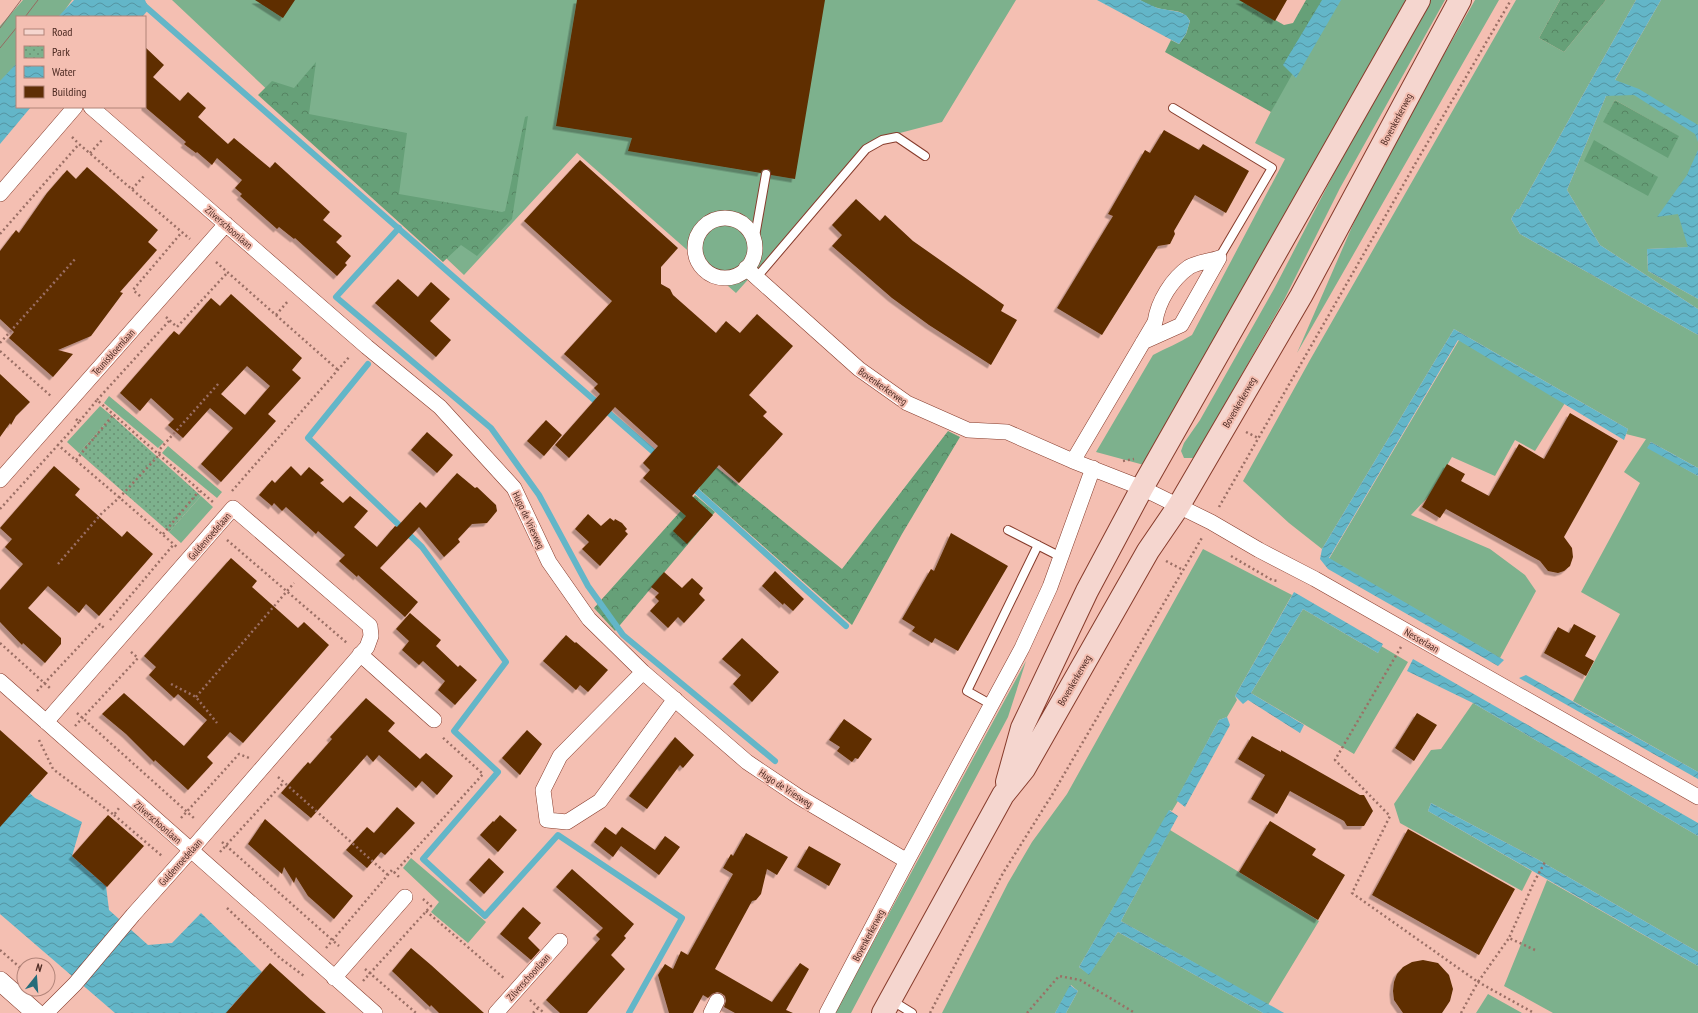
<svg xmlns="http://www.w3.org/2000/svg" width="1698" height="1013" font-family="'PT Sans Narrow',sans-serif">
<style>
.green{fill:#7db18d;fill-rule:evenodd}
.forest{fill:url(#forest-crowns)}
.park{fill:url(#park-dots)}
.water{fill:url(#water-waves)}
.lines{fill:none;stroke-linecap:round;stroke-linejoin:round}
.stream{stroke:#63b6c8;stroke-width:6}
.building{fill:#5e2e06;fill-rule:evenodd;filter:url(#shadow)}
.service-casing{stroke:#863b2b;stroke-width:10}
.minor-casing{stroke:#863b2b;stroke-width:16}
.tertiary-casing{stroke:#863b2b;stroke-width:20}
.secondary-casing{stroke:#863b2b;stroke-width:24}
.path{stroke:#9b6f65;stroke-width:2.5;stroke-dasharray:2 3;stroke-linecap:butt}
.service{stroke:#fff;stroke-width:8}
.minor{stroke:#fff;stroke-width:15}
.tertiary{stroke:#fff;stroke-width:19}
.secondary{stroke:#f5d6cf;stroke-width:22}
.tram{stroke:#966b61;stroke-width:1}
.labels{text-anchor:middle;stroke-width:4;stroke-linejoin:round;paint-order:stroke}
.street-label{font-size:10px;fill:#4e2b23;stroke:#f4bfb2}
</style>
<defs>
<pattern id="forest-crowns" width="20" height="18" patternUnits="userSpaceOnUse"><rect width="20" height="18" fill="#66a078"/><path d="M2 6a3 3 0 1 1 6 0M12 15a3 3 0 1 1 6 0" fill="none" stroke="#568362"/></pattern>
<pattern id="park-dots" width="8" height="8" patternUnits="userSpaceOnUse"><rect width="8" height="8" fill="#7db18d"/><path d="M2 2h.1M6 6h.1" fill="none" stroke="#699073" stroke-width="1.8" stroke-linecap="round"/></pattern>
<pattern id="water-waves" width="16" height="10" patternUnits="userSpaceOnUse"><rect width="16" height="10" fill="#63b6c8"/><path d="M0 5q4-4 8 0t8 0" fill="none" stroke="#5494a2"/></pattern>
<filter id="shadow"><feDropShadow dx="-3.5" dy="3.5" stdDeviation="0" flood-color="#0004"/></filter>
</defs>
<rect width="100%" height="100%" fill="#f4bfb2"/>
<path class="green" d="M 23,0 L 72,0 L 60,17 L 17,17 L 17,74 L 0,94 L 0,26 Z
M 172,0 L 1016,0 L 942,122 L 873,140 L 736,293 L 577,153 L 464,275 Z
M 1334,0 L 1406,0 L 1144,465 L 1096,452 L 1153,355 C 1166,348 1179,343 1192,335 L 1285,159 L 1255,143 L 1283,88 Z
M 1429,0 L 1445,0 L 1340,188 L 1284,300 L 1217,418 L 1202,448 L 1193,458 L 1184,458 L 1181,451 L 1184,443 L 1200,420 L 1274,289 L 1343,156 Z
M 1475,0 L 1499,0 L 1297,353 L 1372,181 Z
M 1516,0 L 1560,0 L 1539,38 L 1564,52 L 1606,0 L 1636,0 L 1519,209 L 1517,209 L 1511,219 L 1520,234 L 1698,335 L 1698,468 L 1651,442 L 1648,447 L 1698,476 L 1698,772 L 1573,701 L 1620,614 L 1581,592 L 1640,483 L 1624,472 L 1646,439 L 1626,434 L 1628,429 L 1454,329 L 1322,549 L 1289,523 L 1243,481 L 1310,360 Z
M 1661,0 L 1698,0 L 1698,247 L 1647,249 L 1648,271 L 1698,299 L 1698,309 L 1600,245 L 1567,190 L 1606,96 ZM 1615,100 L 1678,136 L 1668,157 L 1604,122 Z
M 1459,340 L 1565,403 L 1535,451 L 1515,440 L 1495,476 L 1452,457 L 1429,496 L 1411,515 L 1490,549 L 1525,575 L 1536,591 L 1500,658 L 1329,559 Z
M 109,396 L 164,442 L 158,448 L 104,403 Z
M 100,406 L 112,416 L 79,453 L 67,442 Z
M 168,446 L 222,492 L 217,498 L 162,453 Z
M 201,496 L 213,507 L 181,543 L 169,532 Z
M 1203,549 L 1292,595 L 1235,696 L 1237,700 L 1227,717 L 1219,720 L 1177,799 L 1178,801 L 1172,811 L 1170,810 L 1079,967 L 1089,974 L 1118,932 L 1263,1013 L 1066,1013 L 1078,991 L 1071,985 L 1055,1013 L 942,1013 L 1008,883 L 1032,842 L 1067,794 Z
M 1303,609 L 1378,653 L 1381,646 L 1408,662 L 1354,754 L 1251,693 Z
M 1026,661 L 1008,717 L 851,1013 L 835,1013 Z
M 1473,703 L 1698,836 L 1698,952 L 1537,859 L 1431,803 L 1428,811 L 1532,871 L 1522,891 L 1400,823 L 1394,804 L 1431,750 L 1441,749 Z
M 1170,830 L 1319,921 L 1268,1005 L 1121,921 Z
M 411,858 L 486,922 L 468,943 L 431,912 L 439,902 L 403,868 Z
M 1547,880 L 1698,966 L 1698,1013 L 1553,1013 L 1504,986 Z
M 1488,994 L 1522,1013 L 1476,1013 Z"/>
<path class="forest" d="M 1140,0 L 1240,0 L 1284,25 L 1293,23 L 1306,0 L 1334,0 L 1271,112 L 1165,52 L 1171,40 L 1179,44 L 1186,34 L 1190,21 C 1183,8 1170,12 1158,8 C 1152,7 1145,3 1140,0 Z
M 1560,0 L 1606,0 L 1564,52 L 1539,38 Z
M 316,62 L 309,114 L 407,133 L 399,194 L 502,212 L 505,211 L 525,117 L 528,116 L 512,219 L 477,256 L 461,245 L 443,262 L 258,95 L 272,81 L 294,88 Z
M 1615,100 L 1679,136 L 1668,158 L 1603,122 Z
M 1594,140 L 1658,177 L 1648,196 L 1584,161 Z
M 948,431 L 960,437 L 902,534 L 852,625 L 699,489 L 703,480 L 715,466 L 842,569 Z
M 695,495 L 715,512 L 615,631 L 594,608 Z"/>
<path class="park" d="M 112,416 L 201,496 L 169,532 L 79,453 Z"/>
<path class="water" d="M 74,0 L 145,0 L 149,9 L 142,17 L 58,17 Z
M 1097,0 L 1140,0 L 1157,8 L 1179,12 L 1186,15 L 1190,21 L 1186,34 L 1179,44 Z
M 1322,0 L 1341,0 L 1296,78 L 1283,65 Z
M 1636,0 L 1661,0 L 1615,80 L 1639,89 L 1698,125 L 1698,142 L 1695,134 L 1634,95 L 1606,96 L 1567,190 L 1600,245 L 1698,309 L 1698,335 L 1520,234 L 1511,219 L 1517,209 L 1519,209 Z
M 17,63 L 17,107 L 31,107 L 0,144 L 0,81 Z
M 1698,150 L 1698,299 L 1648,271 L 1647,249 L 1688,247 L 1678,214 L 1657,217 L 1687,175 Z
M 1454,329 L 1628,429 L 1624,440 L 1458,340 L 1329,558 L 1504,660 L 1498,666 L 1328,569 L 1320,559 L 1322,549 Z
M 1651,442 L 1698,468 L 1698,476 L 1647,448 Z
M 1294,592 L 1383,644 L 1378,653 L 1303,609 L 1251,693 L 1304,725 L 1300,733 L 1248,700 L 1243,704 L 1235,696 Z
M 1413,659 L 1698,823 L 1698,836 L 1473,703 L 1407,671 Z
M 1526,675 L 1698,772 L 1698,779 L 1519,678 Z
M 1227,717 L 1230,725 L 1185,807 L 1176,800 L 1219,720 Z
M 0,766 L 35,798 L 82,822 L 72,856 L 106,886 L 109,910 L 148,945 L 172,943 L 201,913 L 262,972 L 230,1008 L 235,1013 L 115,1013 L 0,914 Z
M 1431,803 L 1537,859 L 1698,952 L 1698,966 L 1428,811 Z
M 1169,810 L 1178,816 L 1121,921 L 1284,1013 L 1263,1013 L 1118,932 L 1089,975 L 1079,967 Z
M 1070,985 L 1078,991 L 1066,1013 L 1055,1013 Z"/>
<g class="lines">
<path class="stream" d="M 138,0 L 658,456
M 399,228 L 336,297 L 491,428 L 539,495 L 588,586 L 623,635 L 775,761
M 368,364 L 308,438 L 422,547 L 506,662 L 454,731 L 498,772 L 423,859 L 485,916 L 558,835 L 682,918 L 629,1013
M 691,486 L 846,626"/>
</g>
<path class="building" d="M 255,0 L 295,0 L 283,18 Z
M 577,0 L 825,0 L 795,179 L 771,175 L 770,170 L 767,169 L 762,170 L 761,173 L 628,151 L 632,138 L 556,126 Z
M 1239,0 L 1287,0 L 1275,21 Z
M 145,47 L 164,65 L 153,77 L 180,101 L 188,92 L 206,108 L 198,117 L 228,144 L 234,138 L 270,168 L 275,162 L 330,212 L 323,220 L 342,236 L 336,242 L 351,256 L 345,263 L 347,265 L 337,276 L 295,238 L 294,239 L 279,227 L 277,229 L 240,196 L 242,194 L 235,188 L 242,180 L 217,158 L 212,165 L 197,152 L 196,153 L 184,144 L 186,142 L 145,107 Z
M 1164,130 L 1199,150 L 1203,144 L 1249,171 L 1226,213 L 1195,195 L 1174,231 L 1175,234 L 1170,244 L 1158,246 L 1102,335 L 1057,308 L 1113,216 L 1108,214 L 1145,150 L 1150,153 Z
M 580,160 L 678,248 L 661,267 L 661,284 L 670,289 L 673,295 L 716,333 L 726,321 L 740,333 L 757,314 L 793,346 L 749,395 L 767,412 L 763,416 L 783,434 L 739,483 L 719,465 L 692,496 L 713,515 L 687,544 L 673,531 L 686,516 L 643,478 L 650,470 L 643,463 L 658,446 L 615,407 L 569,458 L 555,445 L 600,394 L 594,388 L 598,384 L 564,354 L 612,301 L 524,221 Z
M 87,167 L 158,230 L 148,242 L 157,250 L 120,292 L 123,293 L 91,336 L 58,350 L 73,354 L 53,377 L 9,338 L 14,332 L 0,319 L 0,251 L 16,230 L 19,233 L 47,193 L 67,170 L 76,179 Z
M 856,199 L 880,221 L 885,215 L 913,241 L 1004,305 L 1001,311 L 1017,320 L 991,365 L 929,325 L 892,298 L 832,246 L 842,235 L 832,225 Z
M 398,279 L 418,297 L 431,282 L 450,299 L 430,321 L 451,340 L 436,357 L 375,303 Z
M 231,294 L 302,358 L 292,370 L 301,378 L 268,414 L 276,421 L 221,482 L 201,464 L 233,428 L 210,408 L 183,438 L 168,425 L 174,419 L 151,398 L 140,411 L 120,393 L 174,331 L 179,335 L 211,298 L 220,306 ZM 247,366 L 270,386 L 245,415 L 221,394 Z
M 0,374 L 30,402 L 16,416 L 11,425 L 10,423 L 0,437 Z
M 1570,413 L 1618,441 L 1564,537 L 1572,548 L 1573,557 L 1570,566 L 1564,571 L 1558,573 L 1548,571 L 1540,561 L 1446,509 L 1440,518 L 1422,507 L 1447,464 L 1465,474 L 1461,481 L 1489,496 L 1519,444 L 1544,459 Z
M 546,420 L 562,435 L 544,456 L 527,441 Z
M 427,432 L 453,455 L 437,473 L 411,450 Z
M 54,466 L 80,489 L 75,495 L 122,537 L 127,531 L 153,554 L 99,616 L 86,604 L 79,613 L 48,586 L 28,608 L 61,638 L 61,644 L 45,663 L 23,643 L 22,645 L 0,622 L 0,590 L 23,564 L 5,547 L 12,539 L 0,528 Z
M 291,466 L 301,476 L 309,467 L 324,480 L 320,483 L 343,503 L 350,496 L 368,511 L 354,527 L 377,547 L 395,526 L 397,527 L 420,502 L 426,508 L 457,473 L 475,488 L 477,487 L 496,505 L 497,511 L 487,523 L 472,524 L 458,539 L 460,542 L 444,557 L 419,527 L 380,568 L 418,602 L 405,617 L 358,575 L 357,577 L 339,561 L 345,555 L 318,531 L 316,534 L 286,507 L 282,511 L 274,503 L 272,506 L 259,495 L 272,480 L 275,483 Z
M 588,514 L 601,526 L 610,518 L 614,521 L 615,519 L 622,523 L 627,529 L 625,531 L 628,534 L 600,566 L 582,549 L 589,542 L 575,529 Z
M 951,533 L 1008,566 L 958,651 L 935,638 L 932,643 L 912,631 L 915,627 L 902,619 L 931,569 L 934,571 Z
M 231,558 L 257,581 L 252,587 L 298,628 L 304,622 L 329,645 L 243,743 L 230,732 L 207,757 L 213,763 L 188,790 L 155,760 L 154,762 L 126,734 L 102,714 L 124,693 L 184,746 L 207,720 L 178,694 L 174,698 L 149,675 L 156,667 L 144,656 Z
M 775,571 L 804,599 L 793,611 L 784,603 L 783,605 L 762,586 Z
M 664,572 L 682,588 L 692,578 L 703,588 L 699,594 L 705,600 L 684,623 L 678,617 L 668,628 L 650,611 L 659,601 L 655,597 L 659,593 L 651,587 Z
M 410,613 L 441,640 L 436,646 L 458,667 L 460,665 L 477,680 L 455,705 L 438,690 L 445,681 L 423,661 L 419,665 L 402,650 L 409,641 L 396,629 Z
M 1574,624 L 1596,636 L 1585,656 L 1594,661 L 1586,676 L 1544,653 L 1558,627 L 1569,633 Z
M 566,635 L 575,643 L 576,642 L 608,670 L 588,692 L 580,685 L 576,690 L 543,661 Z
M 742,638 L 779,672 L 752,702 L 733,684 L 741,675 L 722,659 Z
M 366,698 L 395,723 L 388,731 L 420,759 L 426,753 L 453,776 L 437,795 L 422,781 L 416,788 L 379,755 L 373,762 L 367,755 L 311,818 L 281,793 L 308,762 L 310,764 L 332,739 L 330,737 Z
M 1417,713 L 1437,725 L 1414,761 L 1395,748 Z
M 844,719 L 872,739 L 858,759 L 855,758 L 852,762 L 837,751 L 840,747 L 829,740 Z
M 0,730 L 48,773 L 0,827 Z
M 527,730 L 542,744 L 520,775 L 502,758 Z
M 1252,736 L 1281,752 L 1281,750 L 1360,795 L 1364,795 L 1373,811 L 1364,826 L 1347,826 L 1344,821 L 1290,791 L 1277,814 L 1251,799 L 1265,775 L 1238,759 Z
M 675,737 L 694,755 L 683,768 L 680,765 L 647,809 L 629,796 Z
M 397,807 L 415,823 L 385,855 L 381,852 L 367,868 L 346,850 L 367,827 L 374,833 Z
M 108,815 L 144,846 L 107,887 L 72,856 Z
M 500,815 L 517,830 L 498,852 L 480,835 L 493,821 L 494,822 Z
M 265,819 L 353,896 L 334,919 L 308,896 L 296,877 L 294,883 L 284,867 L 282,874 L 248,844 Z
M 1270,821 L 1316,849 L 1312,855 L 1345,875 L 1318,920 L 1239,872 Z
M 605,827 L 616,835 L 622,827 L 655,850 L 665,836 L 680,847 L 659,875 L 621,846 L 613,857 L 594,842 Z
M 1408,829 L 1515,889 L 1479,955 L 1372,895 Z
M 746,833 L 788,857 L 777,875 L 767,869 L 761,894 L 756,900 L 752,901 L 715,969 L 772,1002 L 800,963 L 809,969 L 786,1010 L 793,1013 L 735,1013 L 724,1007 L 726,1001 L 725,996 L 721,993 L 717,992 L 712,994 L 708,998 L 703,995 L 693,1013 L 669,1013 L 658,975 L 665,964 L 673,969 L 681,951 L 688,955 L 733,874 L 723,868 L 731,854 L 733,856 Z
M 809,846 L 841,864 L 829,886 L 797,867 Z
M 489,858 L 504,872 L 484,894 L 469,880 Z
M 572,869 L 634,924 L 624,936 L 626,938 L 611,955 L 625,969 L 587,1013 L 560,1013 L 546,1000 L 600,939 L 596,935 L 603,928 L 556,887 Z
M 523,907 L 541,923 L 528,938 L 540,950 L 531,960 L 500,934 Z
M 411,948 L 431,965 L 484,1013 L 439,1013 L 431,1005 L 430,1007 L 392,971 Z
M 1423,960 L 1438,963 L 1449,975 L 1453,989 L 1450,1001 L 1442,1013 L 1403,1013 L 1394,1000 L 1393,991 L 1394,982 L 1397,974 L 1403,967 L 1412,962 Z
M 270,963 L 311,1000 L 326,1013 L 226,1013 Z"/>
<g class="lines">
<g class="service-casing">
<path id="service" d="M 1173,108 L 1272,168 L 1219,258
M 754,242 L 766,174
M 757,277 L 866,149 L 882,140 L 897,137 L 925,156
M 1008,530 L 1061,557
M 992,705 L 967,691 L 1038,545
M 891,1000 L 912,1013"/>
</g>
<g class="minor-casing">
<path id="minor" d="M 91,107 L 367,347 L 440,407 L 514,488 L 549,562 L 589,619 L 643,672 L 747,762 L 799,797 L 907,861
M 0,194 L 75,107
M695 248a30 30 0 1 1 60 0a30 30 0 1 1-60 0Z
M 746,268 L 859,369 L 907,403 L 968,430 L 1007,432 L 1073,461 L 1142,488 L 1211,522 L 1259,550 L 1315,579 L 1698,797
M 1143,342 L 1181,325 L 1219,258
M 1073,461 L 1155,322 C 1158,301 1172,279 1189,267 C 1198,262 1210,261 1219,258
M 0,480 L 226,224
M 360,654 L 434,720
M 643,672 L 560,756 L 543,790 L 547,820 L 567,822 L 600,801 L 675,699
M 0,681 L 375,1013
M 46,722 L 233,508 L 370,626 L 371,636 L 367,647 L 191,850 L 133,915 L 75,984 L 46,1013
M 334,978 L 405,897
M 496,1013 L 560,941
M 711,1013 L 717,1001
M 827,1013 L 907,861 L 1022,648 L 1050,587 L 1093,468"/>
</g>
<g class="tertiary-casing">
<path id="tertiary" d="M 0,981 L 36,1013"/>
</g>
<g class="secondary-casing">
<path id="secondary" d="M 1007,782 L 1022,728 L 1087,591 L 1142,488 L 1419,0
M 883,1013 L 1003,795 L 1024,769 L 1148,551 L 1178,507 L 1301,296 L 1460,0"/>
</g>
<path class="path" d="M 72,137 L 79,144
M 90,153 L 102,140
M 132,189 L 144,176
M 0,234 L 79,144 L 190,239
M 216,262 L 338,370
M 140,296 L 133,290 L 182,232
M 276,315 L 288,301
M 166,317 L 177,327 L 228,272
M 0,343 L 76,258
M 0,351 L 52,397
M 97,400 L 169,321
M 76,419 L 79,422 L 97,400 L 214,503
M 79,422 L 58,445 L 177,547
M 1246,432 L 1258,438
M 76,460 L 113,415
M 1123,461 L 1134,459
M 232,491 L 350,356
M 1219,507 L 1418,159 L 1511,0
M 0,509 L 58,445
M 163,534 L 199,491
M 227,540 L 347,643
M 1231,556 L 1272,580 L 1278,581
M 1166,561 L 1183,570
M 58,564 L 102,513 L 120,497 L 159,455 L 160,449 L 219,383
M 110,620 L 174,544
M 0,643 L 51,689
M 1401,647 L 1335,760 L 1390,816 L 1352,893 L 1478,982 L 1509,938
M 171,684 L 196,697 L 217,723
M 37,691 L 100,624 L 104,628
M 196,697 L 294,583
M 77,713 L 195,819
M 75,726 L 138,658 L 130,651
M 39,740 L 53,769 L 114,815 L 119,808
M 278,777 L 388,875
M 114,815 L 162,856
M 181,818 L 239,754 L 249,758
M 222,842 L 339,946
M 220,852 L 284,782
M 394,873 L 483,774 L 441,736
M 227,908 L 280,958 L 304,976
M 426,911 L 505,979
M 326,948 L 392,870 L 401,879
M 0,950 L 24,971
M 1535,950 L 1509,938 L 1534,882 L 1545,862
M 365,969 L 416,1013
M 363,981 L 431,906 L 423,899
M 530,1000 L 544,1013
M 533,1013 L 538,1008
M 930,1013 L 1003,873 L 1052,795 L 1203,536
M 1027,1013 L 1059,976 L 1080,980 L 1135,1013
M 1461,1013 L 1478,982 L 1534,1013"/>
<use href="#service" class="service"/>
<use href="#minor" class="minor"/>
<use href="#tertiary" class="tertiary"/>
<use href="#secondary" class="secondary"/>
<path class="tram" d="M 25,17 L 38,0
M 0,28 L 21,0
M 0,48 L 17,27"/>
</g>
<g class="labels">
<g class="street-label">
<text transform="translate(1396 119) rotate(-62)" y="4">Bovenkerkerweg</text>
<text transform="translate(229 227) rotate(41)" y="4">Zilverschoonlaan</text>
<text transform="translate(113 352) rotate(-48)" y="4">Teunisbloemlaan</text>
<text transform="translate(883 386) rotate(35)" y="4">Bovenkerkerweg</text>
<text transform="translate(1239 402) rotate(-60)" y="4">Bovenkerkerweg</text>
<text transform="translate(529 520) rotate(65)" y="4">Hugo de Vriesweg</text>
<text transform="translate(209 536) rotate(-49)" y="4">Guldenroedelaan</text>
<text transform="translate(1422 640) rotate(30)" y="4">Nesserlaan</text>
<text transform="translate(1074 680) rotate(-60)" y="4">Bovenkerkerweg</text>
<text transform="translate(786 788) rotate(33)" y="4">Hugo de Vriesweg</text>
<text transform="translate(158 822) rotate(41)" y="4">Zilverschoonlaan</text>
<text transform="translate(180 862) rotate(-48)" y="4">Guldenroedelaan</text>
<text transform="translate(868 935) rotate(-62)" y="4">Bovenkerkerweg</text>
<text transform="translate(528 977) rotate(-48)" y="4">Zilverschoonlaan</text>
</g>
</g>
<rect x="16" y="16" width="130" height="92" fill="#f4bfb2" stroke="#b28479"/>
<rect x="24" y="29" width="20" height="6" fill="#f5d6cf" stroke="#b28479"/>
<text x="52" y="36" font-size="12" fill="#4e2b23">Road</text>
<rect x="24" y="46" width="20" height="12" fill="url(#park-dots)" stroke="#b28479"/>
<text x="52" y="56" font-size="12" fill="#4e2b23">Park</text>
<rect x="24" y="66" width="20" height="12" fill="url(#water-waves)" stroke="#b28479"/>
<text x="52" y="76" font-size="12" fill="#4e2b23">Water</text>
<rect x="24" y="86" width="20" height="12" fill="#5e2e06" stroke="#b28479"/>
<text x="52" y="96" font-size="12" fill="#4e2b23">Building</text>
<g transform="translate(36 977) rotate(17)"><circle r="19" fill="#f4bfb2" stroke="#b28479"/>
<path d="M0-3L7 15L0 10L-7 15Z" fill="#256c7a"/>
<text y="-6" font-size="11" font-weight="bold" text-anchor="middle" fill="#4e2b23">N</text>
</g>
</svg>
